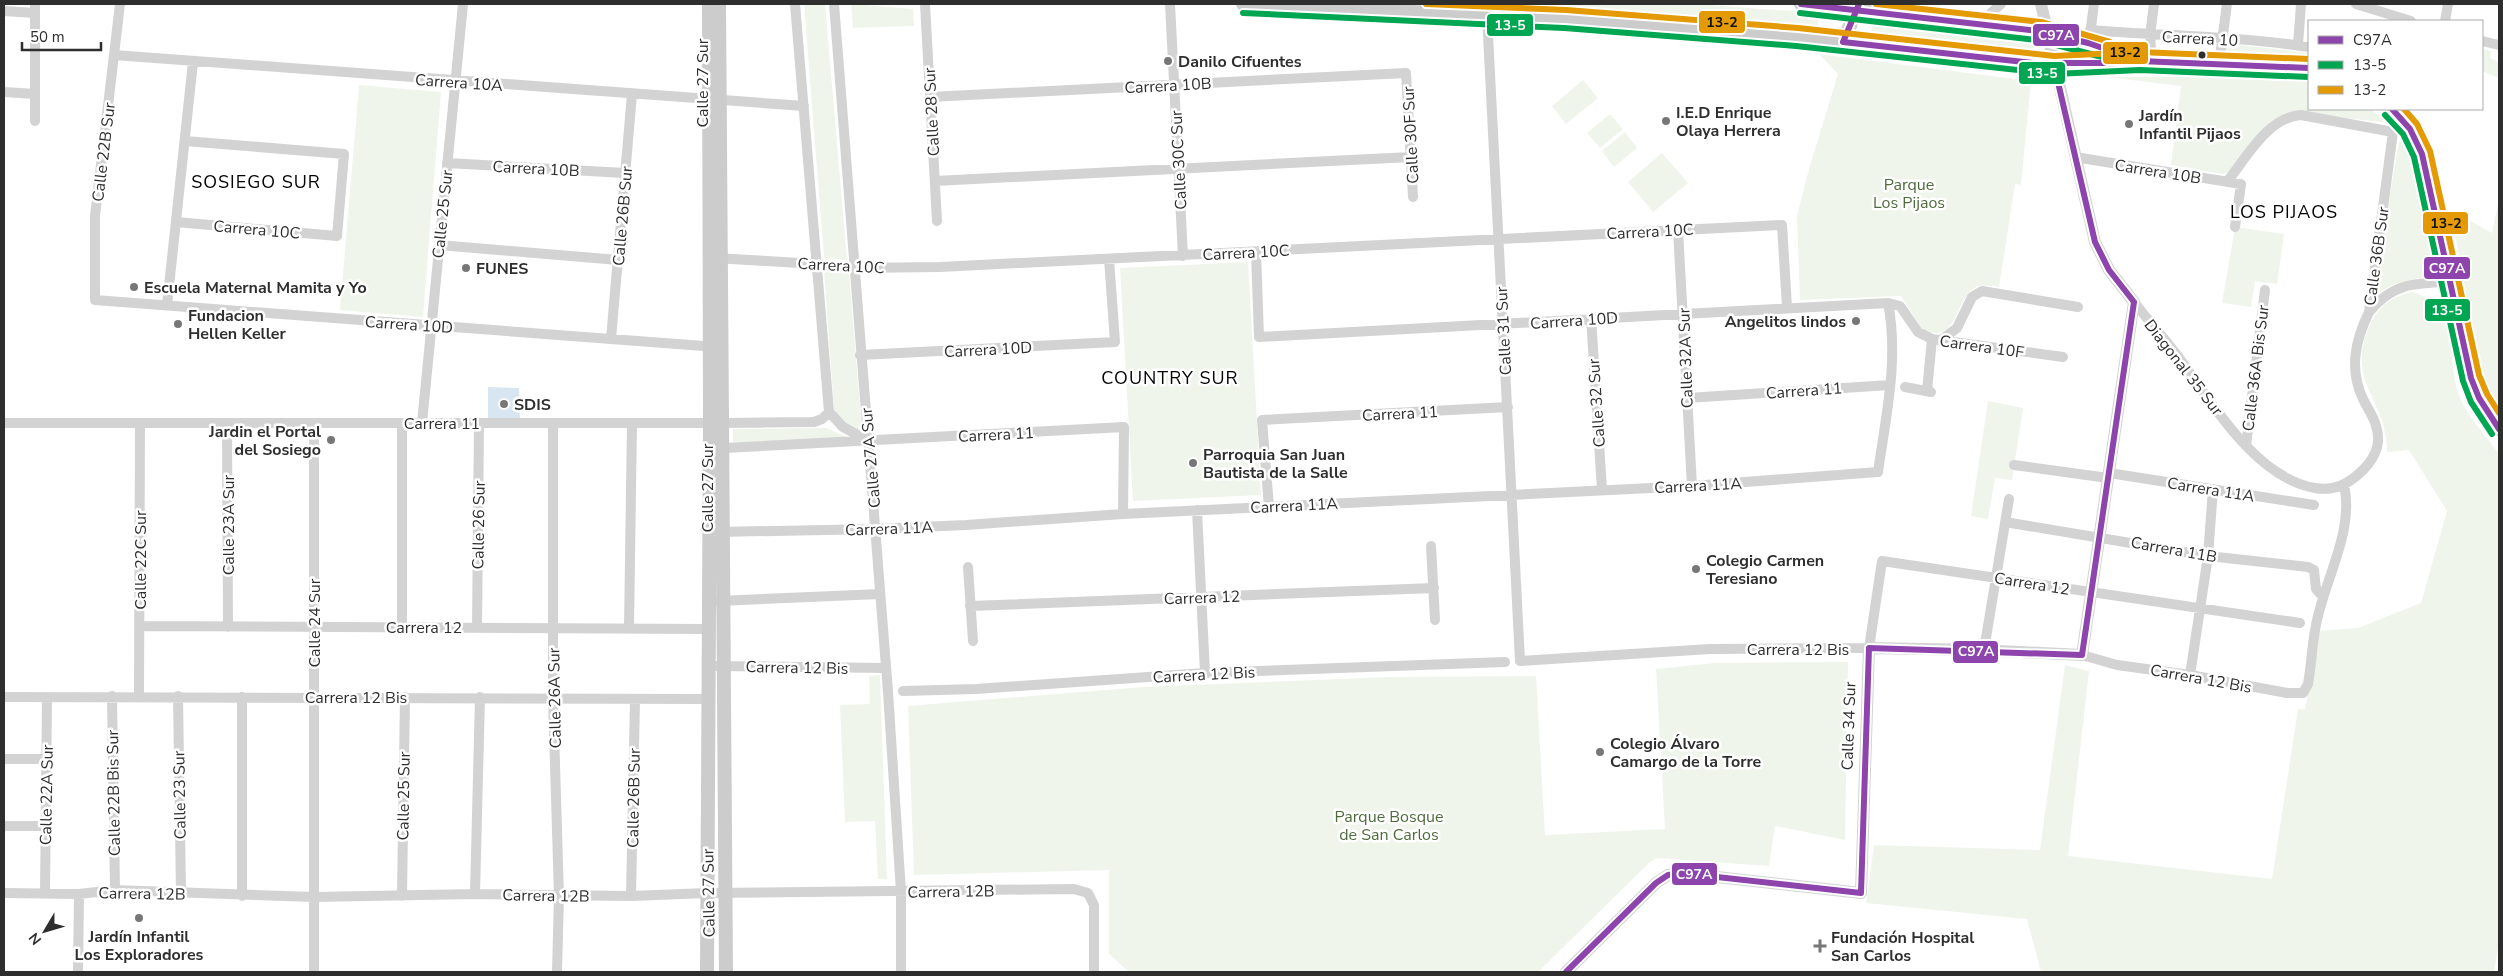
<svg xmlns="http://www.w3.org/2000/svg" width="2503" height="976" font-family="'Nunito Sans',sans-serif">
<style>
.green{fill:#f0f5ec}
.water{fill:#d8e6f2}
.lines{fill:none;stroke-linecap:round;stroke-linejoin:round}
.minor{stroke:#d3d3d3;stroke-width:10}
.tertiary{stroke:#d3d3d3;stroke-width:12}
.secondary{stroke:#ccc;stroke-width:14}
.bus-1-casing{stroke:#fff;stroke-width:10}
.bus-2-casing{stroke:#fff;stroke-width:10}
.bus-3-casing{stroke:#fff;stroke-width:10}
.bus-1{stroke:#8e44ad;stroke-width:6}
.bus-2{stroke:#00a651;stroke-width:6}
.bus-3{stroke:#e39a05;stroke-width:6}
.bus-dot{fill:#2e2e2e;stroke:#fff;stroke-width:2}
.poi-dot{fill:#777;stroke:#fff;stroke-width:2}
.labels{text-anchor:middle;stroke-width:5;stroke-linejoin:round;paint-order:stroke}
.street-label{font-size:16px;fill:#2e2e2e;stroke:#fff}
.poi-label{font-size:16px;font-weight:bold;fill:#2e2e2e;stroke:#fff;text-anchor:start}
.park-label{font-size:16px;fill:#4e6b3b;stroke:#fff}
.neighbourhood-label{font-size:18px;letter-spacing:1px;fill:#000;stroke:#fff}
.line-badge{stroke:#fff;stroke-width:2}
.badge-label{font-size:14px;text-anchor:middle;font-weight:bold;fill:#fff}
.pale-badge-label{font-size:14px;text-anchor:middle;font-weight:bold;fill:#111}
</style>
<rect width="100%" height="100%" fill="#fff"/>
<path class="green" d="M 804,4 L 825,4 L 847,260 L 824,258 Z
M 851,4 L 913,9 L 914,26 L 853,28 Z
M 1505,4 L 1695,4 L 1819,13 L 1818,32 L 1514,9 Z
M 1873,21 L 2032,39 L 2035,56 L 1870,38 Z
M 2056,43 L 2108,56 L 2059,56 Z
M 2223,43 L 2309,53 L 2309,62 L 2224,56 Z
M 2482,49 L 2491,51 L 2490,58 L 2499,62 L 2499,78 L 2482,71 Z
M 1819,54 L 2031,81 L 2021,185 L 2015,184 L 1999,287 C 1992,286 1983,284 1976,287 C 1955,297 1957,348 1922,329 L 1901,296 L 1800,300 L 1797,216 L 1809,169 L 1838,74 Z
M 2107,77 L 2287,77 L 2309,81 L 2309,109 L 2370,109 L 2382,118 L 2382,122 L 2290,112 L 2274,120 L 2234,166 L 2227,173 L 2222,174 L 2171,165 L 2181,86 Z
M 1583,80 L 1598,98 L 1566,124 L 1552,106 Z
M 359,85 L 441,92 L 423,317 L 340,310 Z
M 1610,114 L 1623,129 L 1600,148 L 1587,133 Z
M 1625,132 L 1637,148 L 1614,167 L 1602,151 Z
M 2404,141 L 2413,162 L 2434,274 L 2394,284 L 2372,297 L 2399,142 Z
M 1662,153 L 1688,183 L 1653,212 L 1628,182 Z
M 2499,199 L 2499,411 L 2484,383 L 2477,362 L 2451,210 L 2492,233 Z
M 2235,227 L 2284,234 L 2277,284 L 2255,281 L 2251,307 L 2222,303 Z
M 1248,262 L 1261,495 L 1133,501 L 1120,268 Z
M 824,271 L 849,273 L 862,430 C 848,427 841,421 834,409 Z
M 2413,292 C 2464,310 2443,365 2463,404 C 2472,422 2488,438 2499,454 L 2499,943 L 2494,972 L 2041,972 L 2027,919 L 1866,903 L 1874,845 L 2040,850 L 2065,665 L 2089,671 L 2068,856 L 2272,879 L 2298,709 L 2305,710 L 2319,631 L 2358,628 L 2421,603 L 2447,511 L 2409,450 L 2387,452 C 2387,398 2344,382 2370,325 C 2379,305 2393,296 2413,292 Z
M 1988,401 L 2023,408 L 2012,480 L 1995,478 L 1988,519 L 1971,516 Z
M 827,428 L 852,440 L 733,442 L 733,429 Z
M 1848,662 L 1845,840 L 1775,826 L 1769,866 L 1657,858 L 1650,862 L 1538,972 L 1129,972 L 1109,954 L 1109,870 L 914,875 L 908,706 L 1143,687 L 1390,677 L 1536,676 L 1545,835 L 1665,829 L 1656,669 L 1714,663 Z
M 880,675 L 887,879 L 878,879 L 875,821 L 845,822 L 840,705 L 870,704 L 869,676 Z"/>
<path class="water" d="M 488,387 L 519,388 L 520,420 L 488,420 Z"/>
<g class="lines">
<path class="minor" d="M 120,4 L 95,216 L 95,300 L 717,347
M 795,4 L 829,412 L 843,427 L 867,440
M 834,4 L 888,692 L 901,892 L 901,972
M 925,4 L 937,221
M 1170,4 L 1183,256
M 2356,4 L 2411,21
M 4,11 L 35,13
M 1991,13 L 2001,4
M 1487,15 L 1520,661 L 1710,649 L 1869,648 L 1882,561 L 2300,623
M 2445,21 L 2448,4
M 2090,30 C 2163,36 2237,36 2309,47
M 2090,35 L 2094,4
M 2482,41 L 2499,45
M 2298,45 L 2301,4
M 114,55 L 804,106
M 2152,62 L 2150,35 L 2154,4
M 2219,64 L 2227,4
M 4,92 L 35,94
M 930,97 L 1406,73 L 1413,197
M 35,121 L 35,4
M 2075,157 L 2241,184 L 2235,227
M 447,163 L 625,173
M 935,181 L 1411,157
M 176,222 L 337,236 L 344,154 L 185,141
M 1678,230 L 1692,486
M 439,245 L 618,260
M 1256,252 L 1259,337 C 1469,327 1678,313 1888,303 L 1900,306 L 1918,332 L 1932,339 L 2063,357
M 715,258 L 817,264 L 854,268 L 940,267 L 1782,225 L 1787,307
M 2134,302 C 2148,320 2163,337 2177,355 C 2211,401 2255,478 2315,488 C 2326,490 2339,488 2348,482 C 2362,473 2377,458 2378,441 C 2379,424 2370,413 2363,399 C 2349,369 2355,341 2369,312 L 2393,132 L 2301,115 C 2268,117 2246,158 2227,182
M 167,305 L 193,62
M 2369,312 C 2393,283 2414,283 2450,282
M 1591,317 L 1602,490
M 611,339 L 632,94
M 1941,340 L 1957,328 L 1972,297 L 1982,291 L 2078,307
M 860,355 L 1115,342 L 1109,259
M 1905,387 L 1931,392
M 1927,391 L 1932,339
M 1687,398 L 1890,385
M 4,423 L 728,423 L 814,422 L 822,419 L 829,412
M 227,423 L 228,627
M 402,423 L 402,627
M 422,423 L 463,4
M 553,423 L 553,698 L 559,896 L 557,972
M 2246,446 L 2265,290
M 724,448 L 1124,427 L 1123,514
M 2014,465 L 2108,478
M 2109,473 L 2314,505
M 1269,507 L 1262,420 L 1508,407
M 1197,510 L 1205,673
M 2005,522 L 2208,556 L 2308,567 L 2314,570 L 2316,589 L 2323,597
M 716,532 L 876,529 L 966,525 L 1123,514 L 1692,486 L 1878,472 C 1886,416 1899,359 1888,303
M 1431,546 L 1435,620
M 968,567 L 973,641
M 718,601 L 880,594
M 970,606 L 1434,588
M 140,626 L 709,629
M 477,628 L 479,423
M 629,628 L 632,423
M 1984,650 L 2009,499
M 2082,655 L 2117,665 L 2190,675 L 2287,693 L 2303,693 L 2308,684 C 2312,662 2312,638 2318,616 C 2328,574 2354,528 2344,485
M 709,666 L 886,668
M 2190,675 L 2208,556 L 2213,489
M 903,691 L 976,689 L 1205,673 L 1505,662
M 112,696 L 115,890
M 178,696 L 181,893
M 4,697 L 709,699
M 139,697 L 140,423
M 4,759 L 47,759
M 4,826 L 46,826
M 4,893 L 79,894 L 115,890 L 314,897 L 475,894 L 631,896 L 707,893 L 1074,889 L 1088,893 L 1094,905 L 1094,972
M 45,893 L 47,697
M 475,894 L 480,697
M 242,896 L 242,697
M 402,896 L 405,697
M 631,896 L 635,700
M 78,972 L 79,894
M 314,972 L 314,423"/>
<path class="tertiary" d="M 1477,4 L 1487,15
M 1447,14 L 1468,4
M 1566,972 L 1656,883 L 1668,875 L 1681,873 L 1861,893 L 1869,648 L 1978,650 L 2082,655 L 2134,302 L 2109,270 L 2095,242 L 2041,4"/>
<path class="secondary" d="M 719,4 L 726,972
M 1243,4 L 1565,19 L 1797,37 L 2054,65 L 2140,61 L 2309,68
M 1801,4 L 2039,31 L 2088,43 L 2132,59
M 1843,42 L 1859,4
M 2392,109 L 2410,129 L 2422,154 L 2471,378 L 2479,398 L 2499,429
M 707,972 L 710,423 L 709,4"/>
<g class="bus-1-casing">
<path id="bus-1" d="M 1801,4 L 2039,31 L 2088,43 L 2140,61 L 2309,68
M 1859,4 L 1843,42 L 2033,63 L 2105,63
M 2054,65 L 2095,242 L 2109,270 L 2134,302
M 2392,109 L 2410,129 L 2422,154 L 2471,378 L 2479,398 L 2499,429
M 1869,648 L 2082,655
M 2082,655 L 2134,302
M 1861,893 L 1869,648
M 1566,972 L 1656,883 L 1668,875 L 1681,873 L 1861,893"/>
</g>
<g class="bus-2-casing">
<path id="bus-2" d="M 1243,13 L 1564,28 L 1796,46 L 2054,74 L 2140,70 L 2309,77
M 1800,13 L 2037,40 L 2106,58
M 2385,115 L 2403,134 L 2414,157 L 2463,381 L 2471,402 L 2492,434"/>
</g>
<g class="bus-3-casing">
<path id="bus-3" d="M 1426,4 L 1566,10 L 1798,28 L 2054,56 L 2140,52 L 2309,59
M 1876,4 L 2041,22 L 2110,42
M 2404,109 L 2417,124 L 2430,151 L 2479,375 L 2487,394 L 2499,413"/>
</g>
<use href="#bus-1" class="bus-1"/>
<use href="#bus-2" class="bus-2"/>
<use href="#bus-3" class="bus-3"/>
</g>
<circle class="bus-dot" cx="2202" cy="55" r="4.5"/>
<g class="poi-dot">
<circle cx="1168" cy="61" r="5"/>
<circle cx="1666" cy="121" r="5"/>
<circle cx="2129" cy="124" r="5"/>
<circle cx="466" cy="268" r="5"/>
<circle cx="134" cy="287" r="5"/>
<circle cx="1856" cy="321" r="5"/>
<circle cx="178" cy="324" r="5"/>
<circle cx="504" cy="404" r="5"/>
<circle cx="331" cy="440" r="5"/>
<circle cx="1193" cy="463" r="5"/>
<circle cx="1696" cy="569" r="5"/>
<circle cx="1600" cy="752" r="5"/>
<circle cx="139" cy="918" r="5"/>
<path d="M1817.5 938.5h5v5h5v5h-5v5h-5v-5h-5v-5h5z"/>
</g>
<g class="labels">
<g class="street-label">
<text transform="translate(2200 38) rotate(3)" y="6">Carrera 10</text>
<text transform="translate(459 82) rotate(4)" y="6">Carrera 10A</text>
<text transform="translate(702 83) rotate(-90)" y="6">Calle 27 Sur</text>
<text transform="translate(1168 85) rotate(-3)" y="6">Carrera 10B</text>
<text transform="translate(931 112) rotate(-93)" y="6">Calle 28 Sur</text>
<text transform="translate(1410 135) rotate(-93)" y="6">Calle 30F Sur</text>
<text transform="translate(103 152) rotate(-83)" y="6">Calle 22B Sur</text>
<text transform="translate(1178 160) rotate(-93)" y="6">Calle 30C Sur</text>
<text transform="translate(536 168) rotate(3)" y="6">Carrera 10B</text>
<text transform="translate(2158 171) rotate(9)" y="6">Carrera 10B</text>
<text transform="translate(442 214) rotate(-84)" y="6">Calle 25 Sur</text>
<text transform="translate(622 216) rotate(-85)" y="6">Calle 26B Sur</text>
<text transform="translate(257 229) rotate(5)" y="6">Carrera 10C</text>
<text transform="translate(1650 231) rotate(-3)" y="6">Carrera 10C</text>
<text transform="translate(1246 252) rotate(-3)" y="6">Carrera 10C</text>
<text transform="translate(2376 256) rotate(-82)" y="6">Calle 36B Sur</text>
<text transform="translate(841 265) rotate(3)" y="6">Carrera 10C</text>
<text transform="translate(1574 320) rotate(-4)" y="6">Carrera 10D</text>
<text transform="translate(409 324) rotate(4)" y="6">Carrera 10D</text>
<text transform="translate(1503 331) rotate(-93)" y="6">Calle 31 Sur</text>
<text transform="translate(1982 346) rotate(8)" y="6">Carrera 10F</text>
<text transform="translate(988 349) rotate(-3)" y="6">Carrera 10D</text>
<text transform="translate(1685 358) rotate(-92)" y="6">Calle 32A Sur</text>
<text transform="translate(2184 367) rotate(52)" y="6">Diagonal 35 Sur</text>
<text transform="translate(2255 368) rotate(-83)" y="6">Calle 36A Bis Sur</text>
<text transform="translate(1804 390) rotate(-4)" y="6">Carrera 11</text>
<text transform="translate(1596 403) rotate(-94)" y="6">Calle 32 Sur</text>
<text transform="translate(1400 413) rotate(-3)" y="6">Carrera 11</text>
<text x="442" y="429">Carrera 11</text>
<text transform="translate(996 434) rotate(-3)" y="6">Carrera 11</text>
<text transform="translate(870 458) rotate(-95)" y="6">Calle 27A Sur</text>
<text transform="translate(1698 485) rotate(-3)" y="6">Carrera 11A</text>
<text transform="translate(707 488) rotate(-90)" y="6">Calle 27 Sur</text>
<text transform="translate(2211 489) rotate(9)" y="6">Carrera 11A</text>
<text transform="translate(1294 505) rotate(-3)" y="6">Carrera 11A</text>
<text transform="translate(228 525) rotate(-90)" y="6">Calle 23A Sur</text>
<text transform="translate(478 525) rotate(-89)" y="6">Calle 26 Sur</text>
<text transform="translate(889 528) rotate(-2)" y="6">Carrera 11A</text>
<text transform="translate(2174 549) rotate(10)" y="6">Carrera 11B</text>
<text transform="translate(140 560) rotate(-90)" y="6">Calle 22C Sur</text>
<text transform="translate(2032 583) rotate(9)" y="6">Carrera 12</text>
<text transform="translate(1202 597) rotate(-2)" y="6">Carrera 12</text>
<text transform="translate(314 623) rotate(-90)" y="6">Calle 24 Sur</text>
<text x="424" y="633">Carrera 12</text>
<text x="1798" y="655">Carrera 12 Bis</text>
<text transform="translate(797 667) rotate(1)" y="6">Carrera 12 Bis</text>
<text transform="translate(1204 674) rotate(-3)" y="6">Carrera 12 Bis</text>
<text transform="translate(2201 678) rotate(10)" y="6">Carrera 12 Bis</text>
<text x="356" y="703">Carrera 12 Bis</text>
<text transform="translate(554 698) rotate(-91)" y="6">Calle 26A Sur</text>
<text transform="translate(1848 726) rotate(-88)" y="6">Calle 34 Sur</text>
<text transform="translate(113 793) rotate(-91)" y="6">Calle 22B Bis Sur</text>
<text transform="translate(46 795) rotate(-89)" y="6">Calle 22A Sur</text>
<text transform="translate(179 795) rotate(-91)" y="6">Calle 23 Sur</text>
<text transform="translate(403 796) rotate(-89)" y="6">Calle 25 Sur</text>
<text transform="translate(633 798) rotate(-89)" y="6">Calle 26B Sur</text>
<text transform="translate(951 891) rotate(-1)" y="6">Carrera 12B</text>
<text transform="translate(142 893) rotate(1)" y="6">Carrera 12B</text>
<text transform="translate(708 893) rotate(-91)" y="6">Calle 27 Sur</text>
<text transform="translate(546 895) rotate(1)" y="6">Carrera 12B</text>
</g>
<g class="poi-label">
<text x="1178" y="67">Danilo Cifuentes</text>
<text x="1676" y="118">I.E.D Enrique<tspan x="1676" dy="18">Olaya Herrera</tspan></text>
<text x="2139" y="121">Jardín<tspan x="2139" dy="18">Infantil Pijaos</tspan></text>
<text x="476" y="274">FUNES</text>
<text x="144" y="293">Escuela Maternal Mamita y Yo</text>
<text x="188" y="321">Fundacion<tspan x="188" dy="18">Hellen Keller</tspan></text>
<text x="1846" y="327" text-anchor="end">Angelitos lindos</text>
<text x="514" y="410">SDIS</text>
<text x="321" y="437" text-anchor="end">Jardin el Portal<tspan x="321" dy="18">del Sosiego</tspan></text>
<text x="1203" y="460">Parroquia San Juan<tspan x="1203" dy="18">Bautista de la Salle</tspan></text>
<text x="1706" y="566">Colegio Carmen<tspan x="1706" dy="18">Teresiano</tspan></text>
<text x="1610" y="749">Colegio Álvaro<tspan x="1610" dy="18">Camargo de la Torre</tspan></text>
<text x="139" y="942" text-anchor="middle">Jardín Infantil<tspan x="139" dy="18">Los Exploradores</tspan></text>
<text x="1831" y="943">Fundación Hospital<tspan x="1831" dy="18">San Carlos</tspan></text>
</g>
<g class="park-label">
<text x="1909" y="190">Parque<tspan x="1909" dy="18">Los Pijaos</tspan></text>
<text x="1389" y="822">Parque Bosque<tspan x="1389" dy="18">de San Carlos</tspan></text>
</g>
<g class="neighbourhood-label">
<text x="256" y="188">SOSIEGO SUR</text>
<text x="2284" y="218">LOS PIJAOS</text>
<text x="1170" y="384">COUNTRY SUR</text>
</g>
</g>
<g class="line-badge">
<rect x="1698" y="10" width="48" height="24" rx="5" fill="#e39a05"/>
<rect x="1486" y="13" width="48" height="24" rx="5" fill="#00a651"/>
<rect x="2032" y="23" width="48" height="24" rx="5" fill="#8e44ad"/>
<rect x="2102" y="41" width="47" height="24" rx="5" fill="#e39a05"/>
<rect x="2018" y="61" width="48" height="24" rx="5" fill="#00a651"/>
<rect x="2422" y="211" width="47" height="24" rx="5" fill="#e39a05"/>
<rect x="2423" y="256" width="48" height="24" rx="5" fill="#8e44ad"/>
<rect x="2424" y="298" width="47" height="24" rx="5" fill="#00a651"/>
<rect x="1952" y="640" width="47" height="24" rx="5" fill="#8e44ad"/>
<rect x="1671" y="862" width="47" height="24" rx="5" fill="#8e44ad"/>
</g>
<g class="badge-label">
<text x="1510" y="30">13-5</text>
<text x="2056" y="40">C97A</text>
<text x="2042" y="78">13-5</text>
<text x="2447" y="273">C97A</text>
<text x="2447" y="315">13-5</text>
<text x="1976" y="656">C97A</text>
<text x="1694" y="879">C97A</text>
</g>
<g class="pale-badge-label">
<text x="1722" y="27">13-2</text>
<text x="2125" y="57">13-2</text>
<text x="2446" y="228">13-2</text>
</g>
<rect width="2503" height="976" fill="none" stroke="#2e2e2e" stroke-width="10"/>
<rect x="2308" y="20" width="175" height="90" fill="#ffffff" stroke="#ababab"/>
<rect x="2318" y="36" width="25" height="8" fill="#8e44ad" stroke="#ababab"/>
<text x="2353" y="45" font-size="15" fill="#2e2e2e">C97A</text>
<rect x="2318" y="61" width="25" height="8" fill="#00a651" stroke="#ababab"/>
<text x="2353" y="70" font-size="15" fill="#2e2e2e">13-5</text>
<rect x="2318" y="86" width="25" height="8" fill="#e39a05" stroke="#ababab"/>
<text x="2353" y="95" font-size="15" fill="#2e2e2e">13-2</text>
<g transform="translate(45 931) rotate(232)" stroke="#ffffff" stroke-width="4" paint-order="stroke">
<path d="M0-4L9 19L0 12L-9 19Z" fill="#2e2e2e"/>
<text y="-8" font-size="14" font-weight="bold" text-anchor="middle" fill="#2e2e2e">N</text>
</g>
<path d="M22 42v8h79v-8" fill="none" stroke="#2e2e2e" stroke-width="2.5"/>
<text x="30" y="42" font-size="15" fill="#2e2e2e" stroke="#ffffff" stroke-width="4" paint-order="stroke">50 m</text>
</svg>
